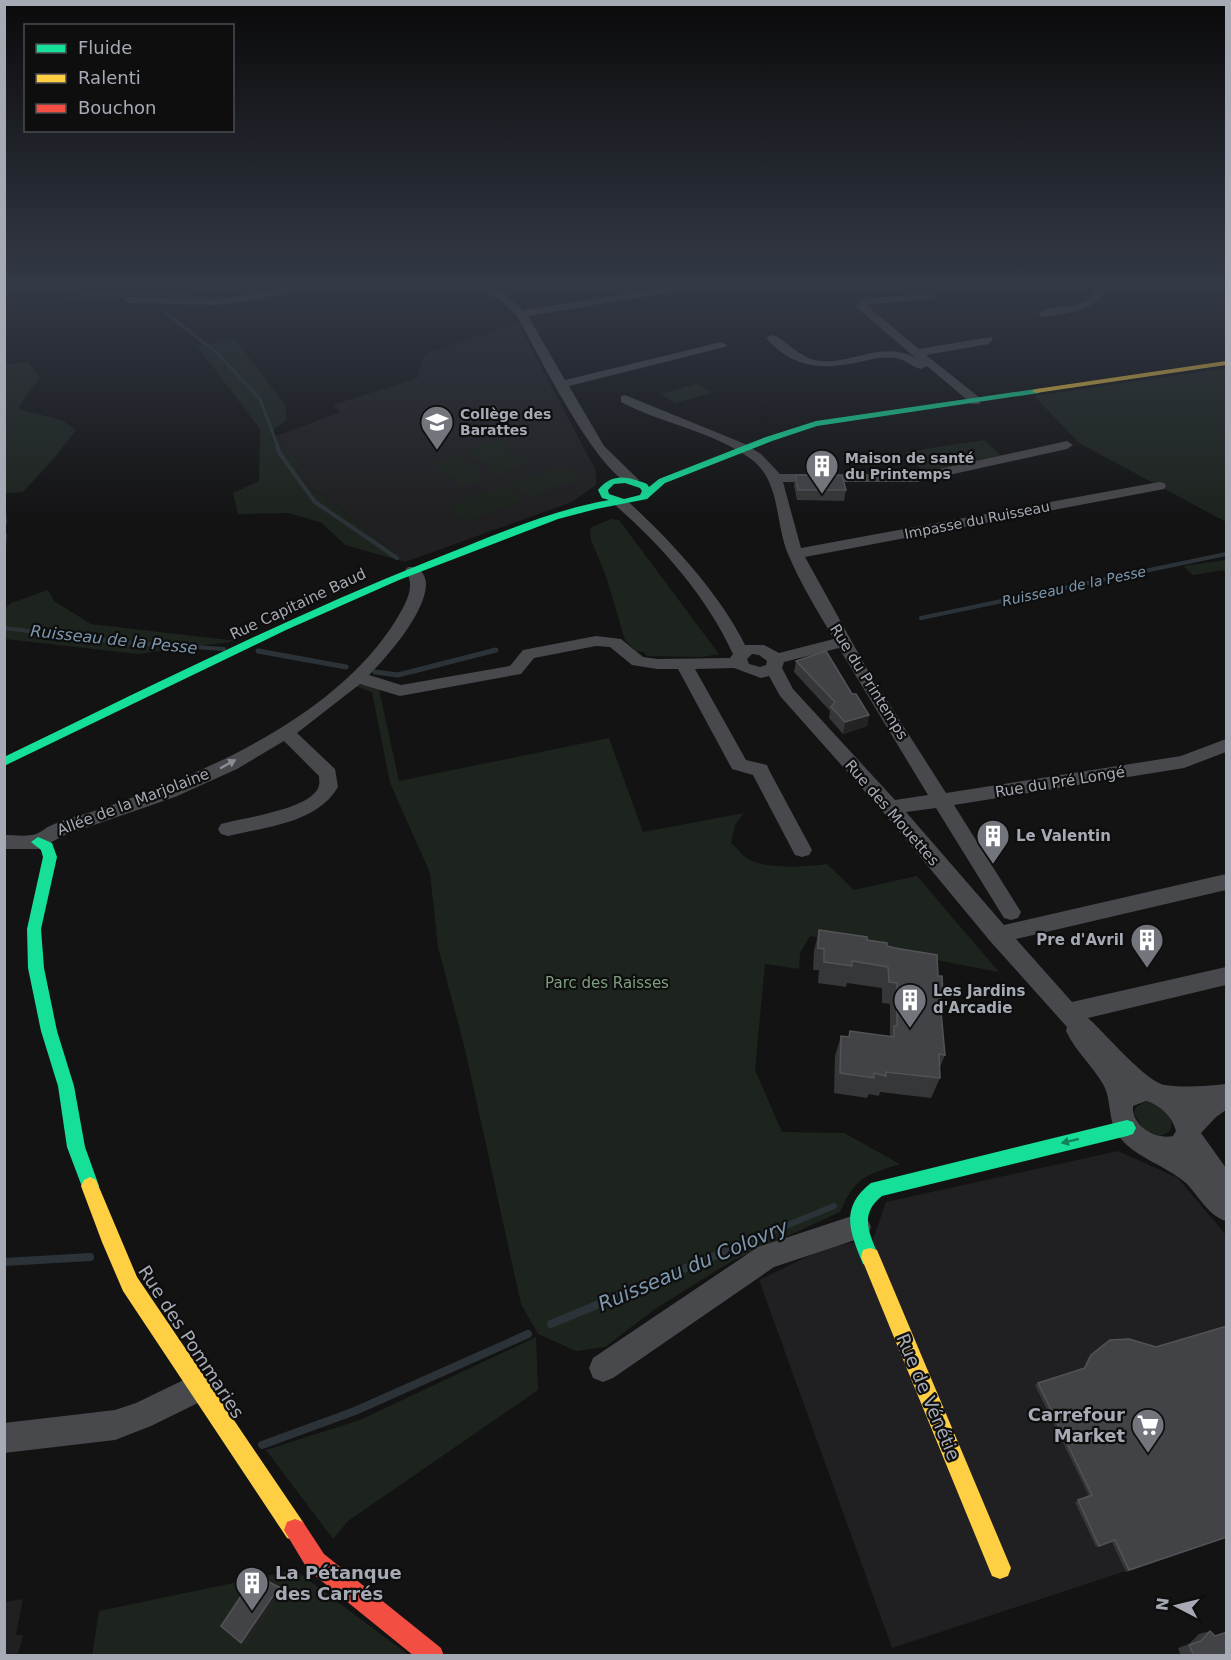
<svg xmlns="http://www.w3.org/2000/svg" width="1231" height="1660" font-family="'DejaVu Sans',sans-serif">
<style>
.built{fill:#202022}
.green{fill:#1d241e}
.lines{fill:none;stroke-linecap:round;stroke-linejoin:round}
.stream-far4{stroke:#2b3338;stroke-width:3}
.stream-far3{stroke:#2b3338;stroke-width:4}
.stream-far2{stroke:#2b3338;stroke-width:5}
.stream-far1{stroke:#2b3338;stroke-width:6}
.stream{stroke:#2b3338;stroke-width:8}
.street{fill:#48494c;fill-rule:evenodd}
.fast{fill:#16e098;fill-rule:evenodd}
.slow{fill:#ffcf43;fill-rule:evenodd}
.jam{fill:#f24e42;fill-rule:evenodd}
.wall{fill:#363738}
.shaded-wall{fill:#232324}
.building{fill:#424346;stroke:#525357;stroke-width:1.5}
.oneway{fill:#898d95}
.oneway2{fill:#12825a}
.labels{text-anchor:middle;stroke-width:4.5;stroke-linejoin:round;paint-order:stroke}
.far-poi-label{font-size:14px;font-weight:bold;fill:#a5aab4;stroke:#0e0e0f;text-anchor:start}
.far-street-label{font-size:14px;fill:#a5aab4;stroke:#0e0e0f}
.far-water-label{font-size:14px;font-style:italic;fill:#7d98ae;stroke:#0e0e0f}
.street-label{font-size:15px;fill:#a5aab4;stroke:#0e0e0f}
.poi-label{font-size:15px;font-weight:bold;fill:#a5aab4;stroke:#0e0e0f;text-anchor:start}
.park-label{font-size:15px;fill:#7d9f7e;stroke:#0e0e0f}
.water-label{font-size:16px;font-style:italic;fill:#7d98ae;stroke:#0e0e0f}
.near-street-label{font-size:18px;fill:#a5aab4;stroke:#0e0e0f}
.near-poi-label{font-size:18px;font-weight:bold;fill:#a5aab4;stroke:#0e0e0f;text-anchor:end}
.near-water-label{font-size:20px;font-style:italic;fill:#7d98ae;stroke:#0e0e0f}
</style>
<rect width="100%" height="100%" fill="#131314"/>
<path class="built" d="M 518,323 L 596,471 L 596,485 L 572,502 L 405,562 L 324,496 L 309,488 L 296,470 L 302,465 L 274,437 L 340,412 L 333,405 L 417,378 L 425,354 Z
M 1118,1151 L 1178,1178 L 1226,1235 L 1226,1538 L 892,1648 L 759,1280 L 827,1247 L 873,1239 L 886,1202 Z
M 23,1599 L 16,1635 L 23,1635 L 21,1644 L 18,1653 L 5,1655 L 5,1602 Z"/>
<path class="green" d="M 108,286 L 189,286 L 198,293 L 184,301 L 129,298 L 63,303 L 54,300 L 67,295 L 105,291 Z
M 234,338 L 285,404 L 287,420 L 272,431 L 274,437 L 302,464 L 296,470 L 309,488 L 324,496 L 405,562 L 345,545 L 322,523 L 289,513 L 238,514 L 233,493 L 259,481 L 260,429 L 197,346 Z
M 29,362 L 40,379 L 29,391 L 18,409 L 62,420 L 76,430 L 55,457 L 23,492 L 5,493 L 5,365 Z
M 1226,368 L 1226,522 L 1079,443 L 1034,396 Z
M 698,383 L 711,393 L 675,403 L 661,394 Z
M 500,440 L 511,449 L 506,451 L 513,456 L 518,454 L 530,463 L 496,475 L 484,466 L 487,464 L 481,459 L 477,460 L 466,451 Z
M 984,440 L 1001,455 L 926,475 L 905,452 Z
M 458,455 L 488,478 L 462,487 L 433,463 Z
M 564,465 L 583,478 L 528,498 L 510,484 Z
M 505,486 L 524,500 L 466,521 L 448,506 Z
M 611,519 L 619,520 L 719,654 L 702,657 L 647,656 L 644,652 L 636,651 L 625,640 L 606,576 L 591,540 L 590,528 Z
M 1226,560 L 1226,573 L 1223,570 L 1193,575 L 1183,566 Z
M 48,590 L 54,601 L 91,624 L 237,641 L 138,654 L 5,639 L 5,609 L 11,603 Z
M 357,682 L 379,689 L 399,781 L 609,738 L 643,832 L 744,813 L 735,825 L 731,843 C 736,847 740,853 745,857 C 762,870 806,867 827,864 L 854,890 L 917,876 L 999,972 L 810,936 L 800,953 L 799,969 L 765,964 L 755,1070 L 782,1132 L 844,1133 L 900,1164 C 864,1176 856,1176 840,1212 L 732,1261 L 655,1309 L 605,1347 L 576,1351 L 538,1334 L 521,1304 L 465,1049 L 438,947 L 430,873 L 390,783 L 372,692 L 353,685 Z
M 1145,1102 C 1159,1103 1178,1117 1169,1132 L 1160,1136 L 1143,1129 L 1134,1113 L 1136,1107 Z
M 536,1337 L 538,1390 L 348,1521 L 333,1539 L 266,1450 L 360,1420 Z
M 295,1570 L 410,1656 L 92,1656 L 99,1611 Z"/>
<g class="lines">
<path class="stream-far4" d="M 160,296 L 164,286
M 165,309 L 167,314 L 216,352 L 260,399 L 278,447"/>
<path class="stream-far3" d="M 277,446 L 280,454 L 315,502 L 397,558
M 4,510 L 5,523
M 4,547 L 5,535
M 921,618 L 1226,554
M 4,628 L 120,642 L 224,649
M 258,651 L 261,652
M 490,652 L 496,650"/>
<path class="stream-far2" d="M 258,651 L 346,667
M 375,672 L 398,675 L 496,650"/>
<path class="stream-far1" d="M 749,1241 L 834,1206"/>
<path class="stream" d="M 4,1262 L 90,1257
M 551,1324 L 753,1240
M 262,1445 L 355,1411 L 528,1334"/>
<path class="street" d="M 297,286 L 314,286 L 257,300 L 218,305 L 129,303 L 124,300 L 129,297 L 218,299 Z
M 472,286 C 492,284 509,296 523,310 L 676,286 L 697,286 L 692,289 L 528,316 L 565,380 L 721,342 L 727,345 L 725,347 L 569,386 L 604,446 L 639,480 L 632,484 C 598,476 536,350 517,316 L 502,301 Z
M 1097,286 L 1107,286 C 1101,312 1065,313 1043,317 L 1038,314 C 1054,301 1090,313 1097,286 Z
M 930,294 L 935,297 L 934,299 L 870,304 L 867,306 L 919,349 L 991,337 L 993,339 L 989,344 L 926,355 L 980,398 L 980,404 L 972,404 L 927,366 L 921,369 C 912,367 906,360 896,358 C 882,356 868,360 855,363 C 819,370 792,367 766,338 L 772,335 L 776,336 C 787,343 798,354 811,359 C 844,370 882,337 917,359 L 856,307 L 859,301 L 868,298 Z
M 625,395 L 745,444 L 761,454 L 780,474 L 917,474 L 1067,441 L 1073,445 L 1067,449 L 917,482 L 783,482 L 801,548 L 1159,482 L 1164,483 L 1166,486 L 1164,489 L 1159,490 L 805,557 L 867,669 L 946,793 L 1181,756 L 1226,739 L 1226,752 L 1184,768 L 954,805 L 1021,912 L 1018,918 L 1011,920 L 1004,918 L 936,808 L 906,812 L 1004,925 L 1226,874 L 1226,890 L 1016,939 L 1072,1002 L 1226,967 L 1226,985 L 1088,1018 C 1104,1032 1147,1083 1165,1085 C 1186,1088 1206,1086 1226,1084 L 1226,1110 L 1216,1117 L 1201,1133 L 1226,1168 L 1226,1221 C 1209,1216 1199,1197 1187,1184 C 1169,1167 1137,1158 1122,1140 C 1106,1122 1113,1102 1103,1084 C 1092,1065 1076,1052 1066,1031 L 1067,1027 L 990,941 L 884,813 L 780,696 L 769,676 L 761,678 L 734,668 L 695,669 L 746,760 L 767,765 L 769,770 L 812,850 L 809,855 L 802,857 L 795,855 L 753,775 L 732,769 L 678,669 L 657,669 L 632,665 L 610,647 L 596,646 L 534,658 L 521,674 L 515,675 L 400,696 L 360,684 L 297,733 L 335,769 L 338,787 C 317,823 266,827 228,836 L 221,834 L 218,829 L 221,824 C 241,818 315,809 319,785 C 320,782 319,779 319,776 L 284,741 L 237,769 L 175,797 L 65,835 L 38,849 L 4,849 L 4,835 C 14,835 28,837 36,834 C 42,832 46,827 52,825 C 64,819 78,816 91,812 C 197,777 335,719 396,620 C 405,605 417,586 405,570 L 408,567 L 418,567 C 422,572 426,577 426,584 C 426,612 388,656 369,675 L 401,685 L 510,666 L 523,650 L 596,636 L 621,639 L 643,657 L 657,659 L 730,658 L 733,654 C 707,597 662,546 615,505 L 613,502 L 615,499 L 625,499 C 667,536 721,595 745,645 L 764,645 L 779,653 L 834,639 C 818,612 800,583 788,554 C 775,524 781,481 751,459 C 713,431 662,424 621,402 L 621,396 ZM 839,648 L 928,795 L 895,800 L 793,689 L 782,668 L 784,662 ZM 752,654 L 759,655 L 767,661 L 766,665 L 760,667 L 749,664 L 747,659 ZM 1146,1101 C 1160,1105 1172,1116 1176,1131 L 1173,1136 C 1155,1140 1131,1125 1133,1106 Z
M 858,1214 L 867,1218 L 871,1227 L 867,1236 L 774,1267 L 613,1378 L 603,1382 L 593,1378 L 589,1368 L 593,1358 L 758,1247 Z
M 198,1373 L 208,1378 L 213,1388 L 208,1398 L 151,1426 L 115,1440 L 4,1453 L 4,1423 L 115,1410 L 136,1403 Z"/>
<path class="fast" d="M 1036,389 L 1040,391 L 1039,393 L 817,426 L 772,441 L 665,483 L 647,499 L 596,509 L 558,519 L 399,580 L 286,630 L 4,766 L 4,757 C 145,689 284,619 429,561 C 488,538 547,511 609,500 L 602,498 L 598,490 C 613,472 628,477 647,484 L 649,487 L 659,479 L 766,437 L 816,421 ZM 625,483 L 640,488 L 642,491 L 640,495 L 624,499 L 609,494 L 608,490 L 614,484 Z
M 38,837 L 52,843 L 57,857 L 41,929 L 44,968 L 57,1031 L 74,1086 L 85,1147 L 99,1186 L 96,1192 L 90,1195 L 84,1192 L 67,1147 L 58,1086 L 41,1031 L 28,968 L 27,929 L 43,857 L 41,850 L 31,842 Z
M 1127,1120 L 1133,1122 L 1136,1128 L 1133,1134 L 1127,1136 L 882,1196 C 858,1215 870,1234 879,1257 L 877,1264 L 870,1266 L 863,1264 C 850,1232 839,1208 871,1183 Z"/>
<path class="slow" d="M 1226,361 L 1226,365 L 1036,393 L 1032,391 L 1036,389 Z
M 90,1177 L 96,1180 L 137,1277 L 303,1522 L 306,1530 L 303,1538 L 295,1541 L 287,1538 L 123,1291 L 102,1242 L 81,1186 L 84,1180 Z
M 870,1248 L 877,1250 L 1011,1568 L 1008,1576 L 1000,1579 L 992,1576 L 861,1257 L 863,1250 Z"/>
<path class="jam" d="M 295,1519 L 303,1522 L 324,1554 L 441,1648 L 444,1656 L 414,1656 L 308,1570 L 284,1530 L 287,1522 Z"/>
</g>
<path class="wall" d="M 795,475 L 846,490 L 844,501 L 797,500 L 794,486 Z
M 796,661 L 852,694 L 869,715 L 867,726 L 843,734 L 829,718 L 830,711 L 794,672 Z
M 819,930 L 867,940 L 887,946 L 938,976 L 943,995 L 940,1004 L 945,1055 L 940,1067 L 940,1078 L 931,1098 L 880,1092 L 879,1096 L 869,1094 L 867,1098 L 834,1093 L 835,1056 L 841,1036 L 848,1037 L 850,1031 L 890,1037 L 890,1004 L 882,1003 L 882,988 L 847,983 L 846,987 L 818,983 L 819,970 L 813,970 L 814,951 Z
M 1091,1355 L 1227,1537 L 1126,1572 L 1112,1542 L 1096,1547 L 1075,1502 L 1089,1496 L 1035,1385 L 1038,1383 L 1083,1369 L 1088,1358 Z
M 1210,1631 L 1215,1636 L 1227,1632 L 1227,1656 L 1181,1656 L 1178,1648 L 1189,1644 L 1199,1634 Z"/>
<path class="shaded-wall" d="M 869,715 L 867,726 L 843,734 L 845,722 Z
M 279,1587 L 283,1590 L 246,1645 L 241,1643 Z"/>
<path class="building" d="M 795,475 L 842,476 L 846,490 L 798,490 Z
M 826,651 L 852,694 L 856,694 L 869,715 L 845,722 L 831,707 L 835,702 L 796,661 Z
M 819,930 L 867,937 L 867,940 L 887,943 L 887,946 L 895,948 L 937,955 L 938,976 L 942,976 L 943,995 L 940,995 L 940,1001 L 945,1055 L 939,1054 L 940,1078 L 886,1072 L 886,1076 L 874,1073 L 874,1078 L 840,1073 L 841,1036 L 849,1037 L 850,1031 L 894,1037 L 894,1026 L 897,1026 L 897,983 L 889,982 L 888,967 L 852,961 L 852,966 L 824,962 L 824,949 L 818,948 Z
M 1227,1326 L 1227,1537 L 1129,1570 L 1115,1540 L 1099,1546 L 1078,1500 L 1092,1495 L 1038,1383 L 1085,1368 L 1091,1355 L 1110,1340 L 1129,1339 L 1156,1347 Z
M 265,1580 L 279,1587 L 241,1643 L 221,1626 L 249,1584 Z
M 1210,1631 L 1215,1636 L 1227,1632 L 1227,1656 L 1194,1656 L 1189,1645 L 1201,1641 Z"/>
<defs><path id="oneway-solid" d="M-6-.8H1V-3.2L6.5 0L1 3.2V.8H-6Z" transform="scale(1.5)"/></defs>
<use class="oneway" href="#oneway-solid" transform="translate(228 764) rotate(-29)"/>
<use class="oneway2" href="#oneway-solid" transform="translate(1070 1141) rotate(167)"/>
<linearGradient id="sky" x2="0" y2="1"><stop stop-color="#0a0a0b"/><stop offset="0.55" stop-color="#333945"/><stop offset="1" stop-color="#333945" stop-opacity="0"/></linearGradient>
<rect width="1231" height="518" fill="url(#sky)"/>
<defs>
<g id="school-pin" transform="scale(1.725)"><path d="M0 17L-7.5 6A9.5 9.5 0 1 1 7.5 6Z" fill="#72757c" stroke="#0e0e0f"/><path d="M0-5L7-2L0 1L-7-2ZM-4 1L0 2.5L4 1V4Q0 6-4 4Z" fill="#fff"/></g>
<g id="building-pin" transform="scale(1.725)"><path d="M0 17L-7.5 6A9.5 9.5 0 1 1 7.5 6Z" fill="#72757c" stroke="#0e0e0f"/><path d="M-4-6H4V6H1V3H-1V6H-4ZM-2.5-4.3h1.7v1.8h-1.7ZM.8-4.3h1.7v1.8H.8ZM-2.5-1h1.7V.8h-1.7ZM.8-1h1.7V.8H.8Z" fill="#fff"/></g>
<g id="supermarket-pin" transform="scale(1.725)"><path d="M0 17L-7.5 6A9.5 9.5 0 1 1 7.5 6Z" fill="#72757c" stroke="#0e0e0f"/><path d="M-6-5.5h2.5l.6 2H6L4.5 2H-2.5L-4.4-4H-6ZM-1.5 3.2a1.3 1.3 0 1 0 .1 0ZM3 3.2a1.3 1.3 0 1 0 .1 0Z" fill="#fff"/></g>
</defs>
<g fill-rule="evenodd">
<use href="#school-pin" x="437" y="422"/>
<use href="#building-pin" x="822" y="466"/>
<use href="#building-pin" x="993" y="836"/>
<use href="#building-pin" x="1147" y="940"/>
<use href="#building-pin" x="910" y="1000"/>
<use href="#supermarket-pin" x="1148" y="1425"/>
<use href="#building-pin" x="252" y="1583"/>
</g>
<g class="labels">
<g class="far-poi-label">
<text x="460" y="419">Collège des<tspan x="460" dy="16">Barattes</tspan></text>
<text x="845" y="463">Maison de santé<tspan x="845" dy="16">du Printemps</tspan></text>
</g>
<g class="far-street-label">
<text transform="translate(977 520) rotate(-11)" y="5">Impasse du Ruisseau</text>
</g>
<g class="far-water-label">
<text transform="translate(1074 586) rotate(-12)" y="5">Ruisseau de la Pesse</text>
</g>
<g class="street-label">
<text transform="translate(298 604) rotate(-25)" y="5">Rue Capitaine Baud</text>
<text transform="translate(869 682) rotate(58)" y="5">Rue du Printemps</text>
<text transform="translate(1060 782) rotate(-9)" y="5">Rue du Pré Longé</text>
<text transform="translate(133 802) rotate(-21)" y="5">Allée de la Marjolaine</text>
<text transform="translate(892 813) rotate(49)" y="5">Rue des Mouettes</text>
</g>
<g class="poi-label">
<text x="1016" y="841">Le Valentin</text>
<text x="1124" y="945" text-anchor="end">Pre d'Avril</text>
<text x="933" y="996">Les Jardins<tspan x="933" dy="17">d'Arcadie</tspan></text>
</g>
<g class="park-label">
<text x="607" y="988">Parc des Raisses</text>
</g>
<g class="water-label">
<text transform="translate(114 639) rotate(6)" y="6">Ruisseau de la Pesse</text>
</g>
<g class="near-street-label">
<text transform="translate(191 1342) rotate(57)" y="6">Rue des Pommaries</text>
<text transform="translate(928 1397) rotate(67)" y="6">Rue de Vénétie</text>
</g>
<g class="near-poi-label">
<text x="1125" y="1421">Carrefour<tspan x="1125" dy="21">Market</tspan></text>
<text x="275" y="1579" text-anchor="start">La Pétanque<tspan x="275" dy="21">des Carrés</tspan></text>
</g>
<g class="near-water-label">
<text transform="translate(693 1265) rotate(-23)" y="7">Ruisseau du Colovry</text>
</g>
</g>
<rect width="1231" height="1660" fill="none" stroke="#a5aab4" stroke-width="12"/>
<rect x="24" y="24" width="210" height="108" fill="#0e0e0f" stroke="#4a4c51" stroke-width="1.5"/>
<rect x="36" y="44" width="30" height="9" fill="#16e098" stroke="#4a4c51" stroke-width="1.5"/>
<text x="78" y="54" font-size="18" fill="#a5aab4">Fluide</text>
<rect x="36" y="74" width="30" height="9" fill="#ffcf43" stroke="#4a4c51" stroke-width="1.5"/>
<text x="78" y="84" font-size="18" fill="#a5aab4">Ralenti</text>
<rect x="36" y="104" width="30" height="9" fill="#f24e42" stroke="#4a4c51" stroke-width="1.5"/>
<text x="78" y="114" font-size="18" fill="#a5aab4">Bouchon</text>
<g transform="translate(1177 1606) rotate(277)" stroke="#0e0e0f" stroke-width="4.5" paint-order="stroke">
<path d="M0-4.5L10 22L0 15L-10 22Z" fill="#a5aab4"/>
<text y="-9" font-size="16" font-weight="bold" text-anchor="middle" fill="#a5aab4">N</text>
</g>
</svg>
